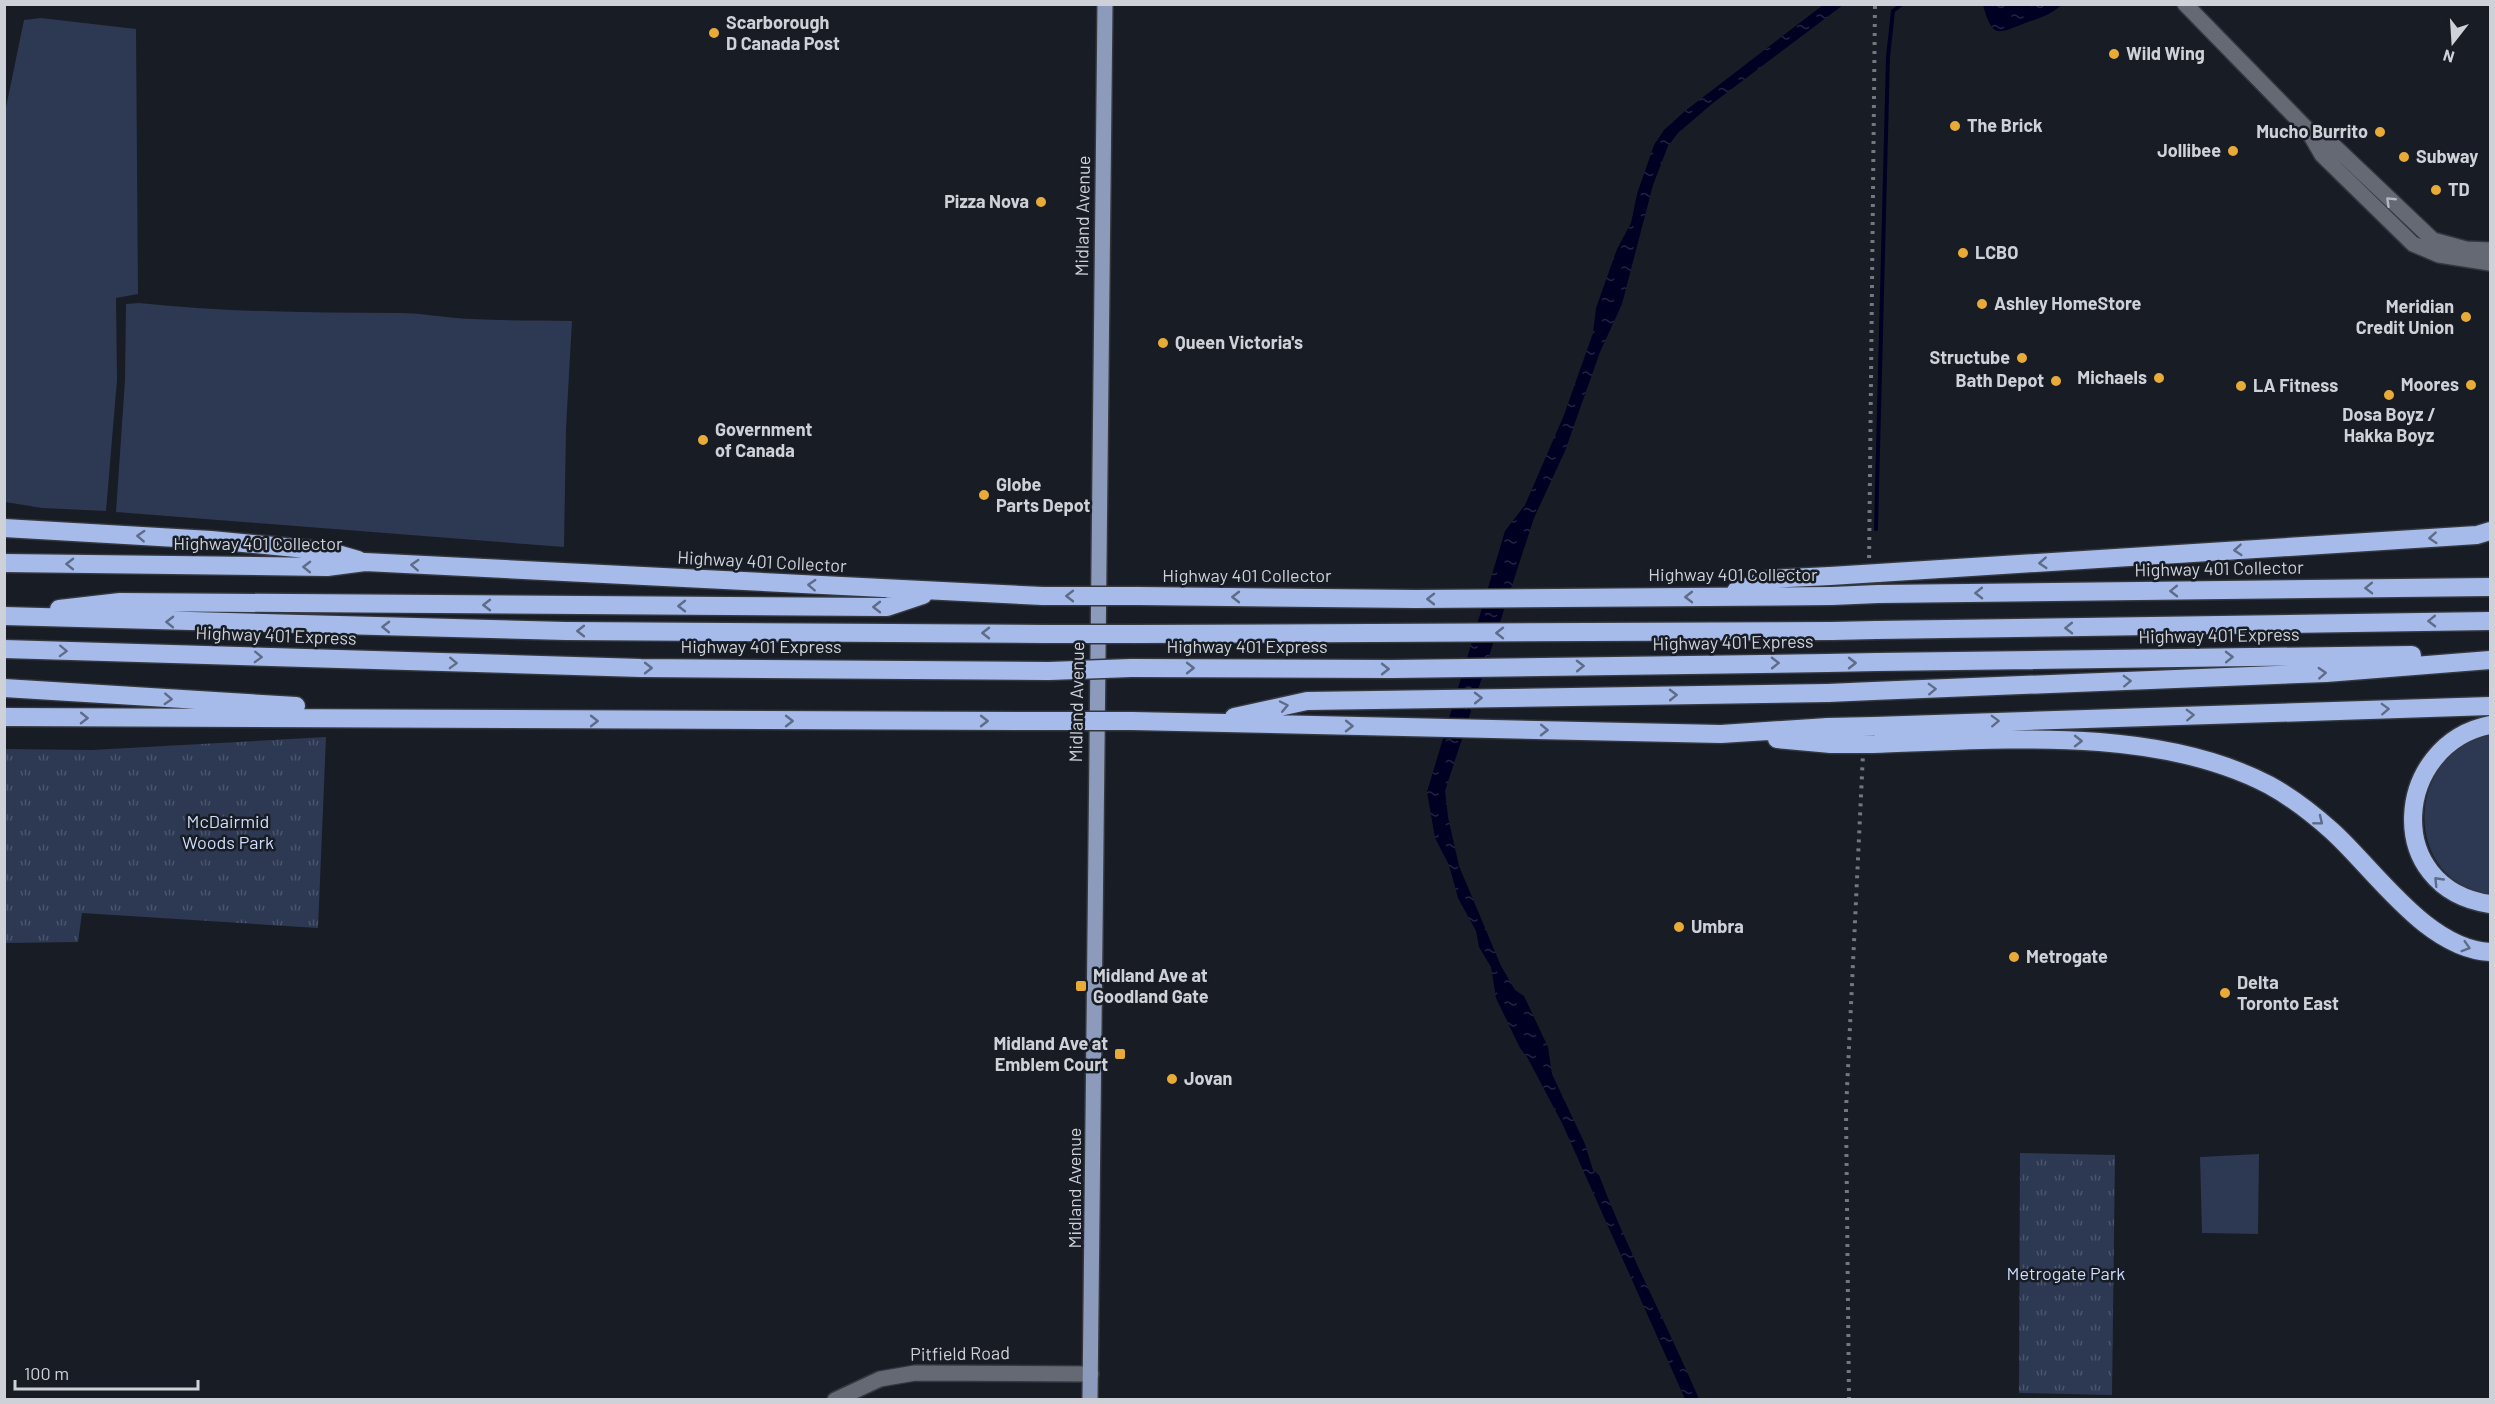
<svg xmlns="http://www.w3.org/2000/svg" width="2495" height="1404" font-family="Barlow,sans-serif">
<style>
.green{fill:#2d3852}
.park{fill:url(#park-tufts)}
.water{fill:url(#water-ripples)}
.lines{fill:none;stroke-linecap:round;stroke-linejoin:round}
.stream{stroke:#002;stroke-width:4}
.minor-casing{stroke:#34373e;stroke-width:18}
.major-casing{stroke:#34373e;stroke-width:18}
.highway-casing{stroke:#34373e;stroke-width:21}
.minor{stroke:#646974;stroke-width:15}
.major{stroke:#8c9abb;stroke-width:15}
.highway{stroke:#a6bbea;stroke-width:18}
.rail{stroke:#73777e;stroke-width:4;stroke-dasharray:3 6;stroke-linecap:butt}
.highway-bridge-casing{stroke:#34373e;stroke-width:21;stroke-linecap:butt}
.highway-bridge{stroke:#a6bbea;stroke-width:18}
.oneway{stroke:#b4b7be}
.oneway2{stroke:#5f6c88}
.poi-dot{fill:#e9ab38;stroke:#181c25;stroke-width:2}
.labels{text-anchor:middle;stroke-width:5;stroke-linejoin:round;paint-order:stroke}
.poi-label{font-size:18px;font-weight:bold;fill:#ced1d7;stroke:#181c25;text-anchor:start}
.street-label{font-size:18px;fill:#ced1d7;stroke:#181c25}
.park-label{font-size:18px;fill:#cfddfb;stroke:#181c25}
</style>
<defs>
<pattern id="park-tufts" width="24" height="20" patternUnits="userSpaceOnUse" patternTransform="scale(1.5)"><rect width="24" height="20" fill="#2d3852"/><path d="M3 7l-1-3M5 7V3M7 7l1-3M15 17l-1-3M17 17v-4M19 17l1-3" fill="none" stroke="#4a546a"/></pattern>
<pattern id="water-ripples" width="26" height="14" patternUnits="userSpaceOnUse" patternTransform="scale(1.5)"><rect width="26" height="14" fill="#002"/><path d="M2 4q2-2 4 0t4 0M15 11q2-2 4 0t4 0" fill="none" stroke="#242441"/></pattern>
</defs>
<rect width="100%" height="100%" fill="#181c25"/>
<path class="green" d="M 41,18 L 136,29 L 138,294 L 116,298 L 117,380 L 106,511 L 42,508 L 5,502 L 4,117 L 24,20 Z
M 139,303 C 225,312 313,313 399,313 C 423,313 447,318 472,319 C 505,321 538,320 572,321 L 566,428 L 564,547 L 116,512 L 125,380 L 126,304 Z
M 2490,733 L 2490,894 C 2402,882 2403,755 2490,733 Z
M 2259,1154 L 2258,1234 L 2202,1233 L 2200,1157 Z"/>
<path class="park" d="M 326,737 L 318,928 L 82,913 L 78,942 L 5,943 L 5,749 L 92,750 Z
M 2020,1153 L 2115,1155 L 2112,1395 L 2019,1393 Z"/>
<path class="water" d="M 1823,5 L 1843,5 L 1713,103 L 1678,133 L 1668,146 L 1653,185 L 1622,304 L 1600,352 L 1565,451 L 1534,518 L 1445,791 L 1448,817 L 1459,866 L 1501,966 L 1515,990 L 1524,996 L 1548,1047 L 1552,1074 L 1585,1144 L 1593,1170 L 1599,1175 C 1628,1252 1667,1324 1699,1399 L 1685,1399 L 1562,1123 L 1527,1057 L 1520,1048 L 1496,998 L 1491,967 L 1479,947 L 1476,931 L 1458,898 L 1449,865 L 1435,838 L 1427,792 L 1505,531 L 1525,505 L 1564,415 L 1593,333 L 1596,308 L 1617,249 L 1631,223 L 1637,194 L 1654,145 L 1664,130 L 1685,111 Z
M 1983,5 L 2062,5 C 2049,15 2043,17 2028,22 C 2000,32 1993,42 1983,5 Z"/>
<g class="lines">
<path class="stream" d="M 1876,529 L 1888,57 L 1893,11 L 1902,4"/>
<g class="minor-casing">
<path id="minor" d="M 2185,4 L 2307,129 L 2322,155 L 2413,244 L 2439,255 L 2490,263
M 2309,130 L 2333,145 L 2433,240 L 2466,249 L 2490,250
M 835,1400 L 880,1379 L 915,1373 L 1091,1374"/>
</g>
<g class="major-casing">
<path id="major" d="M 1090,1400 L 1105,4"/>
</g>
<g class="highway-casing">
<path id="highway" d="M 4,528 L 211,540 L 327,551 L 358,560
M 4,563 L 327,567 L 365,562 L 1043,596
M 1878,573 L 2477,535 L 2490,531
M 1736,591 L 1769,579 L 1830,576
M 1878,594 L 2490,587
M 1138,596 L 1416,599 L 1832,596
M 59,609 L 120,602 L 887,607 L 923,595
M 4,616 L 566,631 L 1044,634
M 1876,630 L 2490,621
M 1136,634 L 1832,631
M 4,649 L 641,668 L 1049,671
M 1877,662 L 2412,655
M 1131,668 L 1392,669 L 1827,663
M 4,688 L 296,706
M 1873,691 L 2326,673 L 2490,660
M 4,717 L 1044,721
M 1234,717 L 1307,701 L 1828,693
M 1132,721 L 1721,734 L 1828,727
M 2490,725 C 2394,744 2381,888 2490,904
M 1874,726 L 2490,706
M 1777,739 L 1831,744
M 1872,744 C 1999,740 2154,725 2269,785 C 2291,797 2313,814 2332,831 C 2376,871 2427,949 2490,952"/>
</g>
<use href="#minor" class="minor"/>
<use href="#major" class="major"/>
<use href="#highway" class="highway"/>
<path class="rail" d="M 1869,567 L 1875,4
M 1849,1400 L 1846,1110 L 1864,733"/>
<g class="highway-bridge-casing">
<path id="highway-bridge" d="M 1830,576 L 1878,573
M 1043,596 L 1138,596
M 1832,596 L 1878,594
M 1832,631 L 1876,630
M 1044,634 L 1136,634
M 1827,663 L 1877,662
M 1049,671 L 1131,668
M 1828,693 L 1873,691
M 1044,721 L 1132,721
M 1828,727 L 1874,726
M 1831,744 L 1872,744"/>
</g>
<use href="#highway-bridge" class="highway-bridge"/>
</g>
<defs><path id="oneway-chevron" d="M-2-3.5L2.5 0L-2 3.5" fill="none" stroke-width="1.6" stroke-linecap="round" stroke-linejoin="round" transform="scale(1.5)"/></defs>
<use class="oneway" href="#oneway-chevron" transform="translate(2390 201) rotate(-136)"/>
<g class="oneway2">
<use href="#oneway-chevron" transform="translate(141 536) rotate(-177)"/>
<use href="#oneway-chevron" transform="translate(2433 538) rotate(176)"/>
<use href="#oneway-chevron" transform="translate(2238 550) rotate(176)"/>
<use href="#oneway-chevron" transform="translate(2043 563) rotate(176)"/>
<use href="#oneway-chevron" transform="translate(70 564) rotate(-179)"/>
<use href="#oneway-chevron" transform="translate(415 565) rotate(-177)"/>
<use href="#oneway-chevron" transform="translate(307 567) rotate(-179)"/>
<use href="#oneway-chevron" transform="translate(812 585) rotate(-177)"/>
<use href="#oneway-chevron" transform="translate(2369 588) rotate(179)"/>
<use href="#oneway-chevron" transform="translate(2174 591) rotate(179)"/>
<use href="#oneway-chevron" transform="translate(1979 593) rotate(179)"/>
<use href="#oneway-chevron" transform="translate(1070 596) rotate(180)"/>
<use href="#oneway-chevron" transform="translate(1236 597) rotate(-180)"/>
<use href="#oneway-chevron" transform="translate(1689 597) rotate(180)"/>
<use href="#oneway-chevron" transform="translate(1431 599) rotate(180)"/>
<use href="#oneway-chevron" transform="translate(487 605) rotate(-180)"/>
<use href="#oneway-chevron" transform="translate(682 606) rotate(-180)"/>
<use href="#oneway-chevron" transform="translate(877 607) rotate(-180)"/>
<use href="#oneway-chevron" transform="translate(2432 621) rotate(179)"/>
<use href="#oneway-chevron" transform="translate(170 622) rotate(-179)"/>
<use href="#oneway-chevron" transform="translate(386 627) rotate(-179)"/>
<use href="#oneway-chevron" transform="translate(2069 628) rotate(179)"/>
<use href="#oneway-chevron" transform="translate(581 631) rotate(-180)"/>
<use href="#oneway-chevron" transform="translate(986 633) rotate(-180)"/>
<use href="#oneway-chevron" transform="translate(1500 633) rotate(180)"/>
<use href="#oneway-chevron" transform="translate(63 651) rotate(2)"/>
<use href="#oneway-chevron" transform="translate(258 657) rotate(2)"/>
<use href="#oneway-chevron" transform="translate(2229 657) rotate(-1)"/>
<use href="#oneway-chevron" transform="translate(453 663) rotate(2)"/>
<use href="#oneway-chevron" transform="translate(1775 663) rotate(-1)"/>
<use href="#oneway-chevron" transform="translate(1852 663)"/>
<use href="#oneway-chevron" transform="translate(1580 666) rotate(-1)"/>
<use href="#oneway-chevron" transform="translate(648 668)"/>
<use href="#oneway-chevron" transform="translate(1190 668)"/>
<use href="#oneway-chevron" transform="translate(1385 669)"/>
<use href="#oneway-chevron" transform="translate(2322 673) rotate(-3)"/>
<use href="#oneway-chevron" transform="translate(2127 681) rotate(-2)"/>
<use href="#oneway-chevron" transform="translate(1932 689) rotate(-2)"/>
<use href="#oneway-chevron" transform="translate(1673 695) rotate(-1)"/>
<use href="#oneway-chevron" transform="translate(1478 698) rotate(-1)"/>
<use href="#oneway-chevron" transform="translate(168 699) rotate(3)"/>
<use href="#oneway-chevron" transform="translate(1284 706) rotate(-12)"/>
<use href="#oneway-chevron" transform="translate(2385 709) rotate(-2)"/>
<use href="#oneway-chevron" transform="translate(2190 715) rotate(-2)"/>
<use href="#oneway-chevron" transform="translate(84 718) rotate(1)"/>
<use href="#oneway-chevron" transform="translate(594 721)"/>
<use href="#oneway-chevron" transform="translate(789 721)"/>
<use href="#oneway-chevron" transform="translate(984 721)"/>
<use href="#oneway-chevron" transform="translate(1995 721) rotate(-2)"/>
<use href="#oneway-chevron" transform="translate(1349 726) rotate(1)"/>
<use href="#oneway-chevron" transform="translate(1544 730) rotate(1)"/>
<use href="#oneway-chevron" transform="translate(2078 741)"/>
<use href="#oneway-chevron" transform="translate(2319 821) rotate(39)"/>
<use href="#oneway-chevron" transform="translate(2438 881) rotate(-134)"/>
<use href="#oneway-chevron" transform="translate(2466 947) rotate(17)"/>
</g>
<g class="poi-dot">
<circle cx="714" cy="33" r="6"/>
<circle cx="2114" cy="54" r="6"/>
<circle cx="1955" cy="126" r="6"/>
<circle cx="2380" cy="132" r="6"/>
<circle cx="2233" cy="151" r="6"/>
<circle cx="2404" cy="157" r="6"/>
<circle cx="2436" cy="190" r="6"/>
<circle cx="1041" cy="202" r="6"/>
<circle cx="1963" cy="253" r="6"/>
<circle cx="1982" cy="304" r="6"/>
<circle cx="2466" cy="317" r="6"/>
<circle cx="1163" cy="343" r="6"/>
<circle cx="2022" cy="358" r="6"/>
<circle cx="2159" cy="378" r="6"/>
<circle cx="2056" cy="381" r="6"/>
<circle cx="2471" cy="385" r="6"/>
<circle cx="2241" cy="386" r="6"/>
<circle cx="2389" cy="395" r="6"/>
<circle cx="703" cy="440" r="6"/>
<circle cx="984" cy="495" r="6"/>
<circle cx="1679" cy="927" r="6"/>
<circle cx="2014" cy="957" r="6"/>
<rect x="1075" y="980" width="12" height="12" rx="3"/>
<circle cx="2225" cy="993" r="6"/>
<rect x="1114" y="1048" width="12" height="12" rx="3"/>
<circle cx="1172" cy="1079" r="6"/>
</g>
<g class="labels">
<g class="poi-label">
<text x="726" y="29">Scarborough<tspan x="726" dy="21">D Canada Post</tspan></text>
<text x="2126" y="60">Wild Wing</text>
<text x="1967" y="132">The Brick</text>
<text x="2368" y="138" text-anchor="end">Mucho Burrito</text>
<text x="2221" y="157" text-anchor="end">Jollibee</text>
<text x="2416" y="163">Subway</text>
<text x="2448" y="196">TD</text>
<text x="1029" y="208" text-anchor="end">Pizza Nova</text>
<text x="1975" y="259">LCBO</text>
<text x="1994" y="310">Ashley HomeStore</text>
<text x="2454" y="313" text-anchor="end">Meridian<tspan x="2454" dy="21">Credit Union</tspan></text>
<text x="1175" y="349">Queen Victoria's</text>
<text x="2010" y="364" text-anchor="end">Structube</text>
<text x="2147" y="384" text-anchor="end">Michaels</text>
<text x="2044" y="387" text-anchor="end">Bath Depot</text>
<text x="2459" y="391" text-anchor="end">Moores</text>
<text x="2253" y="392">LA Fitness</text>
<text x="2389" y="421" text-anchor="middle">Dosa Boyz /<tspan x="2389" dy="21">Hakka Boyz</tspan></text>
<text x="715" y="436">Government<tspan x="715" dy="21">of Canada</tspan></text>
<text x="996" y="491">Globe<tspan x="996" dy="21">Parts Depot</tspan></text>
<text x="1691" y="933">Umbra</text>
<text x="2026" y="963">Metrogate</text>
<text x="1093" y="982">Midland Ave at<tspan x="1093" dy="21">Goodland Gate</tspan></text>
<text x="2237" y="989">Delta<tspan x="2237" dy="21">Toronto East</tspan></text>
<text x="1108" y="1050" text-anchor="end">Midland Ave at<tspan x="1108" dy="21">Emblem Court</tspan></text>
<text x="1184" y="1085">Jovan</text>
</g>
<g class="street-label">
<text transform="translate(1083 216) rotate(-89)" y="6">Midland Avenue</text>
<text x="258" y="550">Highway 401 Collector</text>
<text transform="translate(762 562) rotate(3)" y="6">Highway 401 Collector</text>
<text transform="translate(2219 569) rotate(-1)" y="6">Highway 401 Collector</text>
<text x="1733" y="581">Highway 401 Collector</text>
<text x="1247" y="582">Highway 401 Collector</text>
<text transform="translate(276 636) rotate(2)" y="6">Highway 401 Express</text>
<text transform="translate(2219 636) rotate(-1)" y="6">Highway 401 Express</text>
<text transform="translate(1733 643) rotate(-1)" y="6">Highway 401 Express</text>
<text x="761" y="653">Highway 401 Express</text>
<text x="1247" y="653">Highway 401 Express</text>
<text transform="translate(1077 702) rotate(-89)" y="6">Midland Avenue</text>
<text transform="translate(1075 1188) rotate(-90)" y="6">Midland Avenue</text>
<text transform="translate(960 1354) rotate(-1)" y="6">Pitfield Road</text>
</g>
<g class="park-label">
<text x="228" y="828">McDairmid<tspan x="228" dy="21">Woods Park</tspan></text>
<text x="2066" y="1280">Metrogate Park</text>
</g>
</g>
<rect width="2495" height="1404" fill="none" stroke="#ced1d7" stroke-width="12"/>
<g transform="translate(2453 42) rotate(197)" stroke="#181c25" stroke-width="4.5" paint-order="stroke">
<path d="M0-4.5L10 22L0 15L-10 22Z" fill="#ced1d7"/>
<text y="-9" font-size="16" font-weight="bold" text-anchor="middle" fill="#ced1d7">N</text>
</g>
<path d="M15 1380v9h183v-9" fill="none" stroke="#ced1d7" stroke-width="3"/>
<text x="24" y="1380" font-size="18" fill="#ced1d7" stroke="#181c25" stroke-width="4.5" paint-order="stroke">100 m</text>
</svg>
